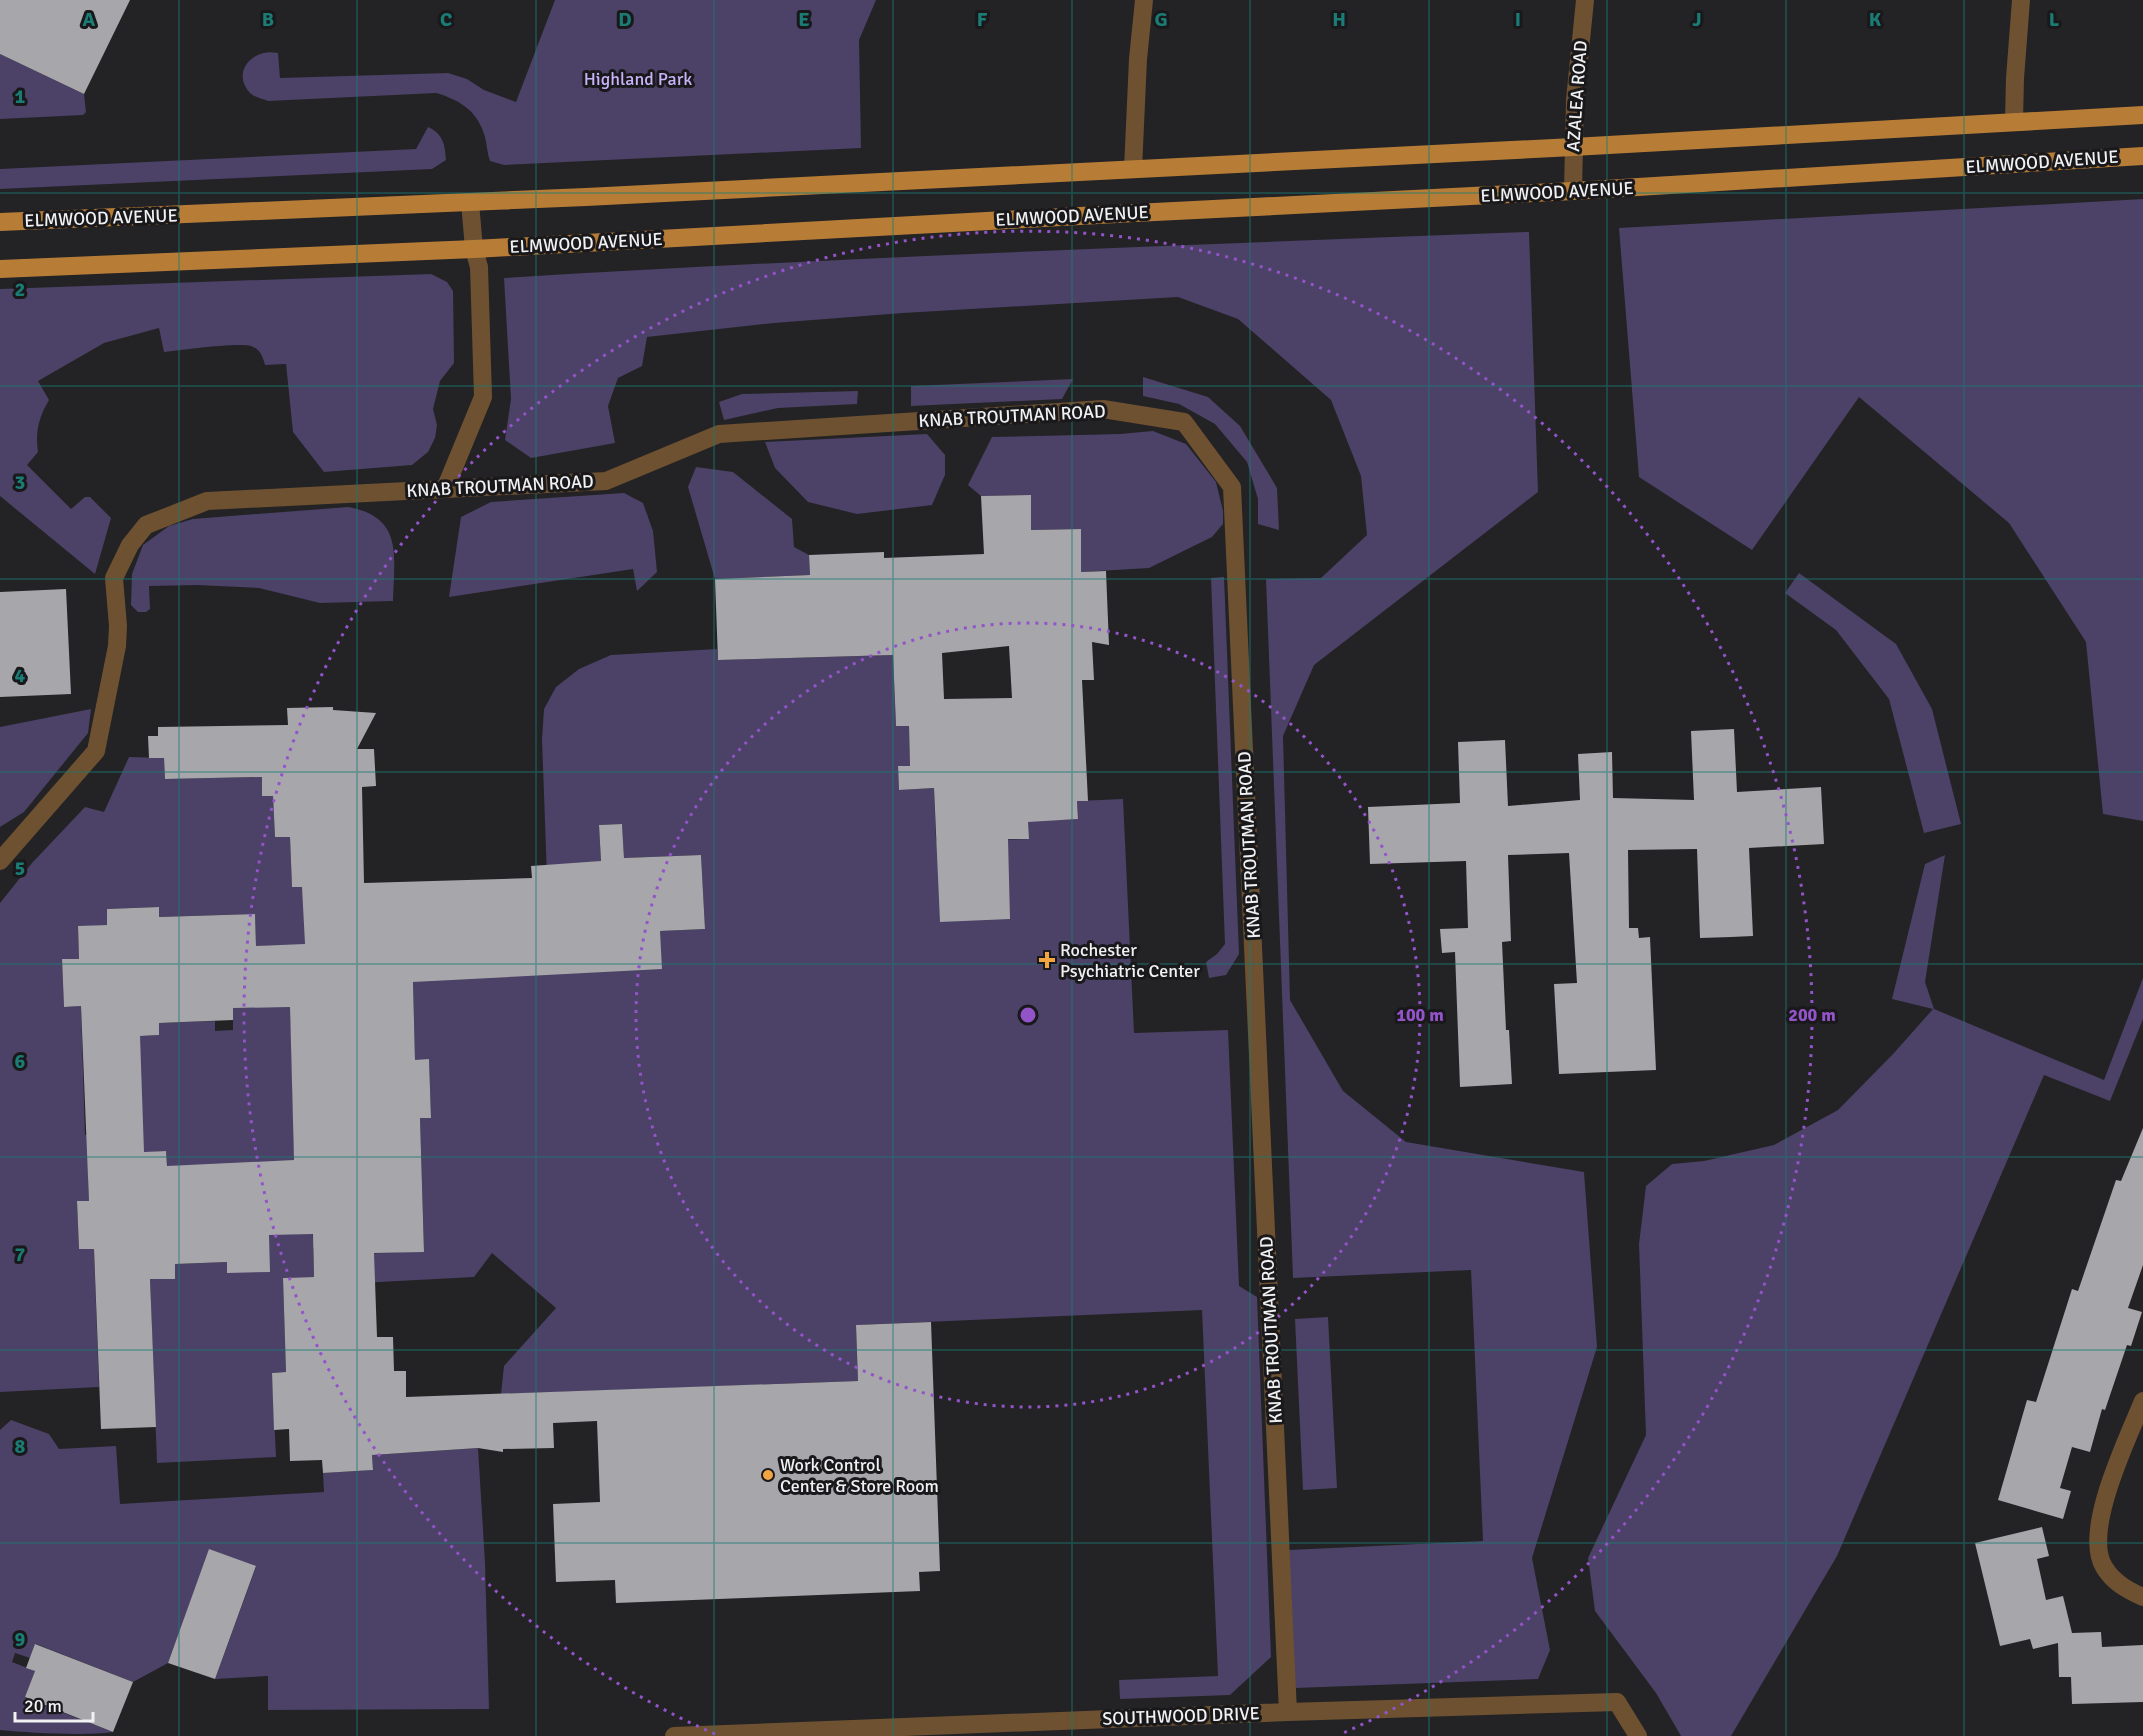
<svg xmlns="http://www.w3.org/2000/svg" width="2143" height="1736" font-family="Signika,sans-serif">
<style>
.green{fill:#4c4166}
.building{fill:#a7a6aa;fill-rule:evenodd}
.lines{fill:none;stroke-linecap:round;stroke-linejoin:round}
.minor{stroke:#6d5131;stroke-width:18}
.major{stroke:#b77d37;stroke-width:18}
.grid{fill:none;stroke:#1a7c75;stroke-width:1.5;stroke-opacity:0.55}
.ring{fill:none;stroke:#9353c9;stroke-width:3;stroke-dasharray:3 6}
.poi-dot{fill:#f3a442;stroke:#19181b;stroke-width:2}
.labels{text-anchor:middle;stroke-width:6;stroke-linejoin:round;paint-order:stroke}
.park-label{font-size:18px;fill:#c8b3fa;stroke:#19181b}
.street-label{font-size:18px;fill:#f1f1f3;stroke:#19181b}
.poi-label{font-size:18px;fill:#f1f1f3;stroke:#19181b;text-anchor:start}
.grid-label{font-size:20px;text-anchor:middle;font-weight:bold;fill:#1a7c75;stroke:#19181b;stroke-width:6;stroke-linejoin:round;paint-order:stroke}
.centre{fill:#9353c9;stroke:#19181b;stroke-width:3}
.ring-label{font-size:18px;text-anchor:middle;font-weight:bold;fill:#9353c9;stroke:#19181b;stroke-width:6;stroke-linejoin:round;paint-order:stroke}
</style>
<rect width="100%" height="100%" fill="#232225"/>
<path class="green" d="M 555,0 L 876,0 L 859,40 L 861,148 L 504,165 L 490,161 C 487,153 487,145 485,137 C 478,111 460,100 436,93 L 268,101 C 263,99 254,97 250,93 C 231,72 252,48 278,53 L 280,78 L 448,73 L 467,79 L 484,90 L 516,102 Z
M 0,54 L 84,94 L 86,112 L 83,115 L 0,119 Z
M 428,127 C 443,134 445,144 446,160 L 432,169 L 0,189 L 0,169 L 416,149 Z
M 2143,199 L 2143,821 L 2103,814 L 2086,642 L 2009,523 L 1859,397 L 1752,550 L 1639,477 L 1619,228 Z
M 1529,232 L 1538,492 L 1314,665 L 1283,736 L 1290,1000 L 1343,1091 L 1406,1142 L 1584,1172 L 1597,1347 L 1532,1558 L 1550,1650 L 1538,1679 L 1295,1688 L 1289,1550 L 1483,1541 L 1471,1270 L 1293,1278 L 1266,579 L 1321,578 L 1367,535 L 1361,476 L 1331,400 L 1238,319 L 1178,297 L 903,313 L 774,323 L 647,337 L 642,366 L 618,378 L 608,406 L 615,443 L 531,458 L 505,440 L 511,399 L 504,278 C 845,257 1187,245 1529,232 Z
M 431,274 L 447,282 L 453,291 L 454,363 L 440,381 L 433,409 L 437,425 L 435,438 L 428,452 L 412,465 L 324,472 L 293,432 L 286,364 L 265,365 C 263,357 260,349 251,346 C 238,342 181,350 164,352 L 159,328 L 104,343 L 38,381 L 49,400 C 39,417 35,432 38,452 L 27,465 L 71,509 L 85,497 L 90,497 L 111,518 L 95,574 L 0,496 L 0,289 Z
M 1143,377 L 1208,397 L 1240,426 L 1277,488 L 1279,530 L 1258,524 L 1258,499 L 1247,462 L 1215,424 L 1179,404 L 1143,396 Z
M 1073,379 L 1062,399 L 911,406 L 911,386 Z
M 858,391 L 857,404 L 778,408 L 724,420 L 719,402 L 742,394 Z
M 1153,431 L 1186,444 L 1216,482 L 1223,511 L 1223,524 L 1212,537 L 1149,568 L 1081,572 L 1080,529 L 1031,530 L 1031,495 L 981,496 L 968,485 L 992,437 L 1120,434 Z
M 927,434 L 945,455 L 945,475 L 932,505 L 857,514 L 808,502 L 775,468 L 765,442 Z
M 696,467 L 733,472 L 792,519 L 794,547 L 809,555 L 810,575 L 715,579 L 688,487 Z
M 624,493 L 643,503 L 653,531 L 657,572 L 637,591 L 633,569 L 449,597 L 461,517 L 491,502 Z
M 348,507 C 404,517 394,556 393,601 L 320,603 L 259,588 L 197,585 L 149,586 L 150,609 L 146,612 L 138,612 L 131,605 L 132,574 L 143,545 L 169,526 L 193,519 Z
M 1799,573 L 1896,644 L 1932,709 L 1961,824 L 1924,833 L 1889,699 L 1836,630 L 1785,593 Z
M 1224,577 L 1239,954 L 1226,975 L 1209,978 L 1206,962 L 1217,954 L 1225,944 L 1211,578 Z
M 717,649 L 718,660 L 893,655 L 896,726 L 909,726 L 910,766 L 898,766 L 899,790 L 934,788 L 936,841 L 1028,839 L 1027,774 L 1057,820 L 1078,819 L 1077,801 L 1123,799 L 1134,1033 L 1228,1030 L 1239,1286 L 1257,1297 L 1271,1657 L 1230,1695 L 1120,1699 L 1119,1680 L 1218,1676 L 1202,1310 L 856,1325 L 858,1381 L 501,1394 L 504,1366 L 556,1308 L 492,1253 L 474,1277 L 360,1283 L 359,1254 L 424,1251 L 420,1118 L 431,1117 L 429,1060 L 415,1060 L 413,982 L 660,931 L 705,929 L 701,855 L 624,858 L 622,824 L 599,825 L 601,861 L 547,878 L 542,739 L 544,709 L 556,687 L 579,669 L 611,655 Z
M 91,709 L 88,733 L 24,812 L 0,827 L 0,727 Z
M 129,757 L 164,758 L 165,779 L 262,777 L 262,796 L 273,796 L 275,837 L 290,837 L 292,887 L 302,887 L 315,945 L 256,946 L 255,914 L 159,917 L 159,907 L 107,909 L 107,925 L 78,927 L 79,959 L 62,960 L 64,1007 L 81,1006 L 85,1135 L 108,1134 L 88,1169 L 89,1201 L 77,1202 L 79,1249 L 94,1249 L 99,1387 L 0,1392 L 0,903 L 32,863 L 85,807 L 104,812 Z
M 1945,855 L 1925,982 L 1934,1009 L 2104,1080 L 2143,978 L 2143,1019 L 2110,1101 L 2044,1075 L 1837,1556 L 1731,1736 L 1681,1736 L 1656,1693 L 1595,1611 L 1588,1558 L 1646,1435 L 1639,1244 L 1646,1186 L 1672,1164 L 1704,1161 L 1774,1145 L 1838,1110 L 1894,1053 L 1933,1009 L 1892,999 L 1925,864 Z
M 290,996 L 295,1189 L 167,1166 L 166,1151 L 122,1154 L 140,1036 L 159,1035 L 159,1023 L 215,1021 L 215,1031 L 233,1030 L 233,1008 Z
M 312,1223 L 313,1238 L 327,1237 L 313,1248 L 314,1277 L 283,1278 L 286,1372 L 272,1373 L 276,1457 L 157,1463 L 150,1279 L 175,1279 L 175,1264 L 227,1262 L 269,1251 L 269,1235 Z
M 1328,1317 L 1337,1488 L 1303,1490 L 1295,1319 Z
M 11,1420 L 49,1434 L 59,1449 L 116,1446 L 120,1504 L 324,1492 L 323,1473 L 373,1470 L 372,1455 L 478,1448 L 485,1562 L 489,1709 L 268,1710 L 268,1676 L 215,1679 L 256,1567 L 210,1550 L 168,1663 L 133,1682 L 36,1644 L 30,1658 L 15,1653 L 12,1662 L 35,1671 L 25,1698 L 113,1732 C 85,1736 30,1733 0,1730 L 0,1430 Z"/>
<path class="building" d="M 0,0 L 130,0 L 84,94 L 0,54 Z
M 1031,495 L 1031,530 L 1081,529 L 1081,572 L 1106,571 L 1109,645 L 1092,642 L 1094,680 L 1082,680 L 1088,801 L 1077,801 L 1078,819 L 1028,822 L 1029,839 L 1008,839 L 1010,919 L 940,922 L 934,788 L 899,790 L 898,766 L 910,766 L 909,726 L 896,726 L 893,655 L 718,660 L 715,579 L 810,575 L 809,555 L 884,552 L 884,558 L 984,554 L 981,496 ZM 1009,646 L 1012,698 L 944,699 L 942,653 Z
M 66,589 L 71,694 L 0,697 L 0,592 Z
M 333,707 L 333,710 L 376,713 L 357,749 L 374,749 L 376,786 L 362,787 L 364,883 L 532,878 L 531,866 L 601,861 L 599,825 L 622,824 L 624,858 L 701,855 L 705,929 L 660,931 L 662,969 L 413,982 L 415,1060 L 429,1059 L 431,1118 L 420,1118 L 424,1252 L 374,1253 L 377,1337 L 393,1337 L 394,1371 L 406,1371 L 406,1397 L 858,1381 L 856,1325 L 931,1322 L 940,1571 L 919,1572 L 920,1591 L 616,1603 L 615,1580 L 556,1582 L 553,1504 L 600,1502 L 597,1421 L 553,1423 L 554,1448 L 503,1449 L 503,1452 L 478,1448 L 372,1455 L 373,1470 L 323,1473 L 322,1460 L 290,1461 L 289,1429 L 274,1430 L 272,1373 L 286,1372 L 283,1278 L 314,1277 L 313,1234 L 269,1235 L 270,1272 L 227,1273 L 227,1262 L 175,1264 L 175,1279 L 150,1279 L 156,1427 L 101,1429 L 94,1249 L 79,1249 L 77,1201 L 89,1201 L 81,1006 L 64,1007 L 62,959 L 79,959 L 78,926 L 107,925 L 107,909 L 159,907 L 159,917 L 255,914 L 256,946 L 305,944 L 302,887 L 292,887 L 290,837 L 275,837 L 273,796 L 262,796 L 262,777 L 165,779 L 164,758 L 149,758 L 148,736 L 158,736 L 158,727 L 288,725 L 287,708 ZM 290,1007 L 294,1160 L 167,1166 L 166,1151 L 144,1152 L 140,1036 L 159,1035 L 159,1023 L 233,1020 L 233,1008 Z
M 1734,729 L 1737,792 L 1821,787 L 1824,844 L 1749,848 L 1753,936 L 1731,937 L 1700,938 L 1697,849 L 1628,850 L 1629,928 L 1638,928 L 1639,938 L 1650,937 L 1656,1070 L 1559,1074 L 1554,984 L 1577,983 L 1569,853 L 1508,855 L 1511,941 L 1502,942 L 1506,1030 L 1509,1030 L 1512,1084 L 1460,1087 L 1455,952 L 1442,953 L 1440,929 L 1468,928 L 1466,861 L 1370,864 L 1368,807 L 1460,803 L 1458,742 L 1505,740 L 1508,806 L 1580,800 L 1578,754 L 1612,752 L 1613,798 L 1694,800 L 1691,731 Z
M 2143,1128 L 2143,1265 L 2128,1308 L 2142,1312 L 2131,1346 L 2127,1345 L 2105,1410 L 2102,1409 L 2090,1452 L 2072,1447 L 2060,1488 L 2071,1491 L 2063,1519 L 1998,1500 L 2027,1400 L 2036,1402 L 2072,1289 L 2078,1291 L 2116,1180 L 2121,1181 Z
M 2042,1527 L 2049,1556 L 2037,1559 L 2046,1600 L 2063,1596 L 2072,1633 L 2101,1632 L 2102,1647 L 2143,1645 L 2143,1702 L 2072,1704 L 2071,1677 L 2059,1677 L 2058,1643 L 2033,1649 L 2030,1639 L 2000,1646 L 1975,1543 Z
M 209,1549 L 256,1566 L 215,1679 L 168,1663 Z
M 35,1644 L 133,1682 L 113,1732 L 25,1697 L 35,1671 L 26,1668 Z"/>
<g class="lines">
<path class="minor" d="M 2014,121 L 2015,78 L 2021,0
M 1133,169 L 1138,59 L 1144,0
M 1573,191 L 1575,100 L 1585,0
M 445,489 L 483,397 L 479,267 L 474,249 L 470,202
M 0,861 L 96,751 L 117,646 L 118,626 L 114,578 L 130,545 L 146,525 L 207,501 L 606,481 L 719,434 L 1103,409 L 1184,422 L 1232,487 L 1288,1712
M 2143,1401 C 2128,1438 2082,1531 2104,1567 C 2113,1582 2127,1590 2143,1597
M 674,1736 L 1288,1712 L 1617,1702 L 1638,1736"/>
<path class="major" d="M 0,222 L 586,197 L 1573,147 L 2143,115
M 0,269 L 474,249 L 1135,213 L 1573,191 L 2143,156"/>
</g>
<path class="grid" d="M 179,0 L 179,1736M 357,0 L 357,1736M 536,0 L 536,1736M 714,0 L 714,1736M 893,0 L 893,1736M 1072,0 L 1072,1736M 1250,0 L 1250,1736M 1429,0 L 1429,1736M 1607,0 L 1607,1736M 1786,0 L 1786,1736M 1964,0 L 1964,1736M 0,193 L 2143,193M 0,386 L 2143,386M 0,579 L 2143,579M 0,772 L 2143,772M 0,964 L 2143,964M 0,1157 L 2143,1157M 0,1350 L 2143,1350M 0,1543 L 2143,1543"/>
<g class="ring">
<circle cx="1028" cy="1015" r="392"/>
<path d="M715 1734A784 784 0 1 1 1341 1734"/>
</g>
<g class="poi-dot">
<path d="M1044 951h6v6h6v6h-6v6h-6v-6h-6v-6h6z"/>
<circle cx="768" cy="1475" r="6"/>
</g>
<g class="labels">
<g class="park-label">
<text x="638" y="85">Highland Park</text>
</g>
<g class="street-label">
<text transform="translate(1577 96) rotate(-86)" y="6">AZALEA ROAD</text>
<text transform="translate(2042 162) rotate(-4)" y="6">ELMWOOD AVENUE</text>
<text transform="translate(1557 192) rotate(-3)" y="6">ELMWOOD AVENUE</text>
<text transform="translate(1072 216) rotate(-3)" y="6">ELMWOOD AVENUE</text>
<text transform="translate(101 218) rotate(-2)" y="6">ELMWOOD AVENUE</text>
<text transform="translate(586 243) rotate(-3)" y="6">ELMWOOD AVENUE</text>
<text transform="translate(1012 416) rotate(-3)" y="6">KNAB TROUTMAN ROAD</text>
<text transform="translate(500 486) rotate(-3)" y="6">KNAB TROUTMAN ROAD</text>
<text transform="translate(1249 845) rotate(-93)" y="6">KNAB TROUTMAN ROAD</text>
<text transform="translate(1271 1330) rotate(-93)" y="6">KNAB TROUTMAN ROAD</text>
<text transform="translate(1181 1716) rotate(-2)" y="6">SOUTHWOOD DRIVE</text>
</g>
<g class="poi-label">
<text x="1060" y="956">Rochester<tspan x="1060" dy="21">Psychiatric Center</tspan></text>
<text x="780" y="1471">Work Control<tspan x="780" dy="21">Center &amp; Store Room</tspan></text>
</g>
</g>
<g class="grid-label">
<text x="89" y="26">A</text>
<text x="268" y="26">B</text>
<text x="446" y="26">C</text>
<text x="625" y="26">D</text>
<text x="804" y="26">E</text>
<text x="982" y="26">F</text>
<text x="1161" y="26">G</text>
<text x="1339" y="26">H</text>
<text x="1518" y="26">I</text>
<text x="1697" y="26">J</text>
<text x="1875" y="26">K</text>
<text x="2054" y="26">L</text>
<text x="20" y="103">1</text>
<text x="20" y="296">2</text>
<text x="20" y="489">3</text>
<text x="20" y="682">4</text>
<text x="20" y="875">5</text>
<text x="20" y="1068">6</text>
<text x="20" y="1261">7</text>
<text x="20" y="1453">8</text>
<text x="20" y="1646">9</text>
</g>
<circle cx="1028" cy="1015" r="9" class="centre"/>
<g class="ring-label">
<text x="1420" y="1021">100 m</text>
<text x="1812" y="1021">200 m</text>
</g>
<path d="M15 1712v9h78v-9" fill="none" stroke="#f1f1f3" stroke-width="3"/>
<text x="24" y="1712" font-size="18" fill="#f1f1f3" stroke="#19181b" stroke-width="4.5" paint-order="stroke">20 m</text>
</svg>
